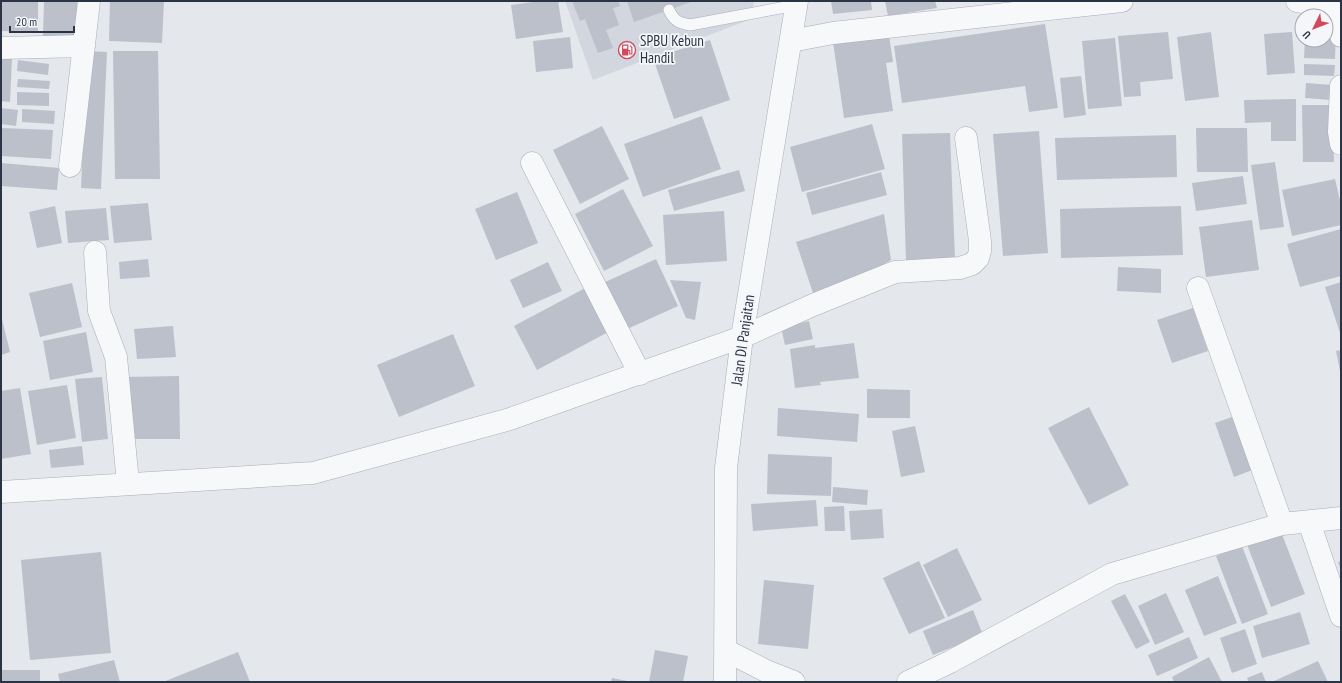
<svg xmlns="http://www.w3.org/2000/svg" width="1342" height="683" font-family="'PT Sans Narrow',sans-serif">
<style>
.built{fill:#d2d6de}
.building{fill:#bbc0ca}
.lines{fill:none;stroke-linecap:round;stroke-linejoin:round}
.service-casing{stroke:#a9aeb7;stroke-width:12}
.minor-casing{stroke:#a9aeb7;stroke-width:23}
.tertiary-casing{stroke:#a9aeb7;stroke-width:23}
.service{stroke:#f7f8fa;stroke-width:11}
.minor{stroke:#f7f8fa;stroke-width:22}
.tertiary{stroke:#f7f8fa;stroke-width:22}
.labels{text-anchor:middle;stroke-width:3.5;stroke-linejoin:round;paint-order:stroke}
.poi-label{font-size:15px;fill:#2b3445;stroke:#f4f6f9;text-anchor:start}
.street-label{font-size:15px;fill:#2b3445;stroke:#f4f6f9}
</style>
<rect width="100%" height="100%" fill="#e4e7ec"/>
<path class="built" d="M 565,1 L 754,1 L 751,19 L 593,80 Z"/>
<path class="building" d="M 2,1 L 38,1 L 38,32 L 1,31 Z
M 44,1 L 82,1 L 80,38 L 43,36 Z
M 110,1 L 164,1 L 162,43 L 109,41 Z
M 540,1 L 558,1 L 563,32 L 516,39 L 511,5 Z
M 572,1 L 618,1 L 620,6 L 613,8 L 619,25 L 606,30 L 613,48 L 598,53 L 585,19 L 580,21 Z
M 627,1 L 694,1 L 634,22 Z
M 831,1 L 871,1 L 872,10 L 833,14 Z
M 885,1 L 935,1 L 937,8 L 888,16 Z
M 1045,24 L 1058,108 L 1029,112 L 1025,86 L 902,103 L 894,46 Z
M 1326,29 L 1336,29 L 1335,59 L 1304,58 L 1305,40 L 1326,40 Z
M 1168,32 L 1173,79 L 1140,82 L 1141,96 L 1124,97 L 1118,36 Z
M 1211,32 L 1219,97 L 1185,101 L 1177,37 Z
M 1292,32 L 1295,73 L 1267,75 L 1264,34 Z
M 889,35 L 893,62 L 886,63 L 893,111 L 844,118 L 833,42 Z
M 570,37 L 573,68 L 536,72 L 533,41 Z
M 1115,38 L 1122,106 L 1088,109 L 1082,41 Z
M 710,40 L 730,100 L 674,119 L 653,58 Z
M 87,51 L 107,52 L 101,189 L 81,188 Z
M 113,51 L 158,51 L 160,179 L 115,179 Z
M 1,57 L 12,58 L 10,102 L 1,101 Z
M 18,60 L 49,64 L 48,75 L 17,71 Z
M 1304,64 L 1335,65 L 1334,76 L 1304,75 Z
M 1081,76 L 1086,115 L 1064,118 L 1060,78 Z
M 18,79 L 50,81 L 49,89 L 17,87 Z
M 1306,83 L 1333,85 L 1331,100 L 1305,98 Z
M 17,92 L 49,93 L 49,106 L 17,105 Z
M 1296,99 L 1296,141 L 1271,141 L 1271,122 L 1245,123 L 1244,100 Z
M 1302,105 L 1332,105 L 1334,162 L 1303,162 Z
M 1,108 L 18,110 L 16,126 L 1,124 Z
M 22,109 L 55,111 L 54,124 L 22,122 Z
M 702,116 L 721,169 L 643,197 L 624,144 Z
M 872,124 L 885,169 L 802,192 L 790,147 Z
M 602,126 L 629,179 L 580,204 L 553,150 Z
M 1,128 L 53,130 L 51,159 L 1,156 Z
M 1196,128 L 1247,128 L 1248,172 L 1197,172 Z
M 1039,131 L 1048,253 L 1003,256 L 993,134 Z
M 950,133 L 955,259 L 906,260 L 902,134 Z
M 1176,135 L 1177,177 L 1057,180 L 1055,138 Z
M 1275,162 L 1284,227 L 1260,230 L 1251,165 Z
M 1,163 L 59,168 L 57,190 L 1,186 Z
M 739,170 L 745,191 L 674,211 L 668,190 Z
M 881,172 L 887,195 L 812,215 L 806,193 Z
M 1243,176 L 1247,204 L 1196,211 L 1192,183 Z
M 1335,179 L 1341,205 L 1341,225 L 1292,236 L 1282,190 Z
M 623,189 L 653,246 L 604,271 L 575,214 Z
M 517,192 L 538,243 L 496,260 L 475,209 Z
M 148,203 L 152,240 L 114,243 L 110,206 Z
M 55,206 L 62,243 L 37,248 L 29,212 Z
M 1181,206 L 1183,255 L 1061,258 L 1060,209 Z
M 106,208 L 109,240 L 68,243 L 65,211 Z
M 724,211 L 727,261 L 666,265 L 663,215 Z
M 884,214 L 891,260 L 863,277 L 813,293 L 796,242 Z
M 1252,220 L 1259,270 L 1206,277 L 1199,227 Z
M 1341,229 L 1341,276 L 1300,287 L 1287,244 Z
M 148,259 L 150,277 L 120,279 L 119,262 Z
M 656,259 L 678,306 L 625,330 L 603,283 Z
M 548,262 L 562,291 L 523,308 L 510,280 Z
M 1118,267 L 1161,269 L 1161,293 L 1117,291 Z
M 670,280 L 701,282 L 695,320 L 686,318 Z
M 1341,282 L 1341,336 L 1325,287 Z
M 72,283 L 82,327 L 40,337 L 29,293 Z
M 589,286 L 612,330 L 537,370 L 514,326 Z
M 1193,308 L 1208,351 L 1172,363 L 1157,320 Z
M 1,315 L 10,352 L 1,355 Z
M 809,321 L 813,339 L 785,345 L 781,327 Z
M 173,326 L 176,357 L 137,359 L 134,329 Z
M 86,332 L 93,372 L 50,380 L 43,341 Z
M 453,334 L 475,386 L 399,417 L 377,365 Z
M 854,343 L 859,378 L 820,382 L 821,385 L 795,388 L 790,349 L 815,345 L 815,348 Z
M 1341,350 L 1341,371 L 1340,371 L 1336,351 Z
M 179,376 L 180,439 L 127,439 L 125,377 Z
M 102,377 L 108,439 L 82,442 L 75,379 Z
M 67,385 L 76,438 L 37,445 L 28,391 Z
M 20,388 L 31,454 L 1,459 L 1,391 Z
M 867,389 L 910,390 L 910,418 L 867,418 Z
M 1089,407 L 1129,485 L 1089,505 L 1048,428 Z
M 778,408 L 859,414 L 857,442 L 777,436 Z
M 1235,416 L 1255,469 L 1234,477 L 1215,423 Z
M 915,426 L 925,472 L 901,477 L 892,431 Z
M 82,446 L 84,465 L 51,468 L 49,450 Z
M 768,454 L 832,457 L 831,496 L 767,494 Z
M 833,487 L 868,490 L 867,505 L 832,502 Z
M 816,500 L 818,526 L 753,531 L 751,504 Z
M 844,506 L 845,531 L 825,531 L 824,507 Z
M 882,509 L 884,538 L 851,540 L 849,511 Z
M 1280,529 L 1305,594 L 1271,607 L 1246,542 Z
M 1242,546 L 1268,614 L 1242,624 L 1216,556 Z
M 957,548 L 982,600 L 948,617 L 923,565 Z
M 101,552 L 111,653 L 30,660 L 21,560 Z
M 919,561 L 945,618 L 909,634 L 883,578 Z
M 1341,561 L 1341,571 L 1338,562 Z
M 1218,576 L 1237,623 L 1204,636 L 1185,590 Z
M 764,580 L 814,585 L 808,649 L 758,644 Z
M 1166,593 L 1184,632 L 1155,645 L 1138,606 Z
M 1125,594 L 1150,642 L 1136,649 L 1111,601 Z
M 973,610 L 983,635 L 933,655 L 923,631 Z
M 1300,612 L 1310,644 L 1262,658 L 1253,626 Z
M 1245,629 L 1257,664 L 1232,673 L 1220,638 Z
M 1189,637 L 1198,658 L 1157,676 L 1148,655 Z
M 655,650 L 688,656 L 683,682 L 649,682 Z
M 238,652 L 250,682 L 163,682 Z
M 1209,657 L 1222,682 L 1174,682 L 1172,677 Z
M 114,660 L 120,682 L 60,682 L 58,674 Z
M 1318,661 L 1328,682 L 1272,682 Z
M 1,670 L 40,670 L 40,682 L 1,682 Z
M 1262,672 L 1266,682 L 1249,682 L 1247,678 Z
M 612,678 L 627,681 L 627,682 L 611,682 Z"/>
<g class="lines">
<g class="service-casing">
<path id="service" d="M 669,10 C 674,21 679,23 690,25 L 796,5"/>
</g>
<g class="minor-casing">
<path id="minor" d="M 1297,1 C 1324,5 1340,4 1341,36
M 791,41 L 833,33 L 1122,1
M 1,48 L 84,46
M 1341,86 L 1339,132 L 1341,144
M 532,163 L 640,374
M 70,166 L 89,1
M 95,252 L 99,311 L 116,357 L 128,483
M 1198,288 L 1282,524
M 1,492 L 313,473 L 510,419 L 742,337 L 813,305 L 895,272 L 960,268 L 972,264 L 978,258 L 980,251 L 980,241 L 966,138
M 1309,522 L 1341,616
M 727,651 L 766,671 L 794,682
M 908,682 L 950,662 L 1112,574 L 1282,524 L 1341,518"/>
</g>
<g class="tertiary-casing">
<path id="tertiary" d="M 725,682 L 726,468 L 742,337 L 797,1"/>
</g>
<use href="#service" class="service"/>
<use href="#minor" class="minor"/>
<use href="#tertiary" class="tertiary"/>
</g>
<defs>
<g id="fuel-ring" transform="scale(0.9)"><circle r="9.5" fill="#f4f6f9" stroke="#d1495b" stroke-width="1.5"/><path d="M-5.5-6h7V0h2V4h1.3V-2.5L3-4.5l.8-.8L6-3V5H2.5V1h-1V6h-7ZM-4.2-4.7v3.2H.2V-4.7Z" fill="#d1495b"/></g>
</defs>
<g fill-rule="evenodd">
<use href="#fuel-ring" x="627" y="50"/>
</g>
<g class="labels">
<g class="poi-label">
<text x="640" y="46">SPBU Kebun<tspan x="640" dy="17">Handil</tspan></text>
</g>
<g class="street-label">
<text transform="translate(743 340) rotate(-82)" y="5">Jalan DI Panjaitan</text>
</g>
</g>
<rect width="1342" height="683" fill="none" stroke="#2b3445" stroke-width="4"/>
<g transform="translate(1314 28) rotate(227)"><circle r="19" fill="#f4f6f9" stroke="#a4a8b1"/>
<path d="M0-3L7 15L0 10L-7 15Z" fill="#d1495b"/>
<text y="-6" font-size="11" font-weight="bold" text-anchor="middle" fill="#2b3445">U</text>
</g>
<path d="M10 26v6h64v-6" fill="none" stroke="#2b3445" stroke-width="2"/>
<text x="16" y="26" font-size="12" fill="#2b3445" stroke="#f4f6f9" stroke-width="3" paint-order="stroke">20 m</text>
</svg>
